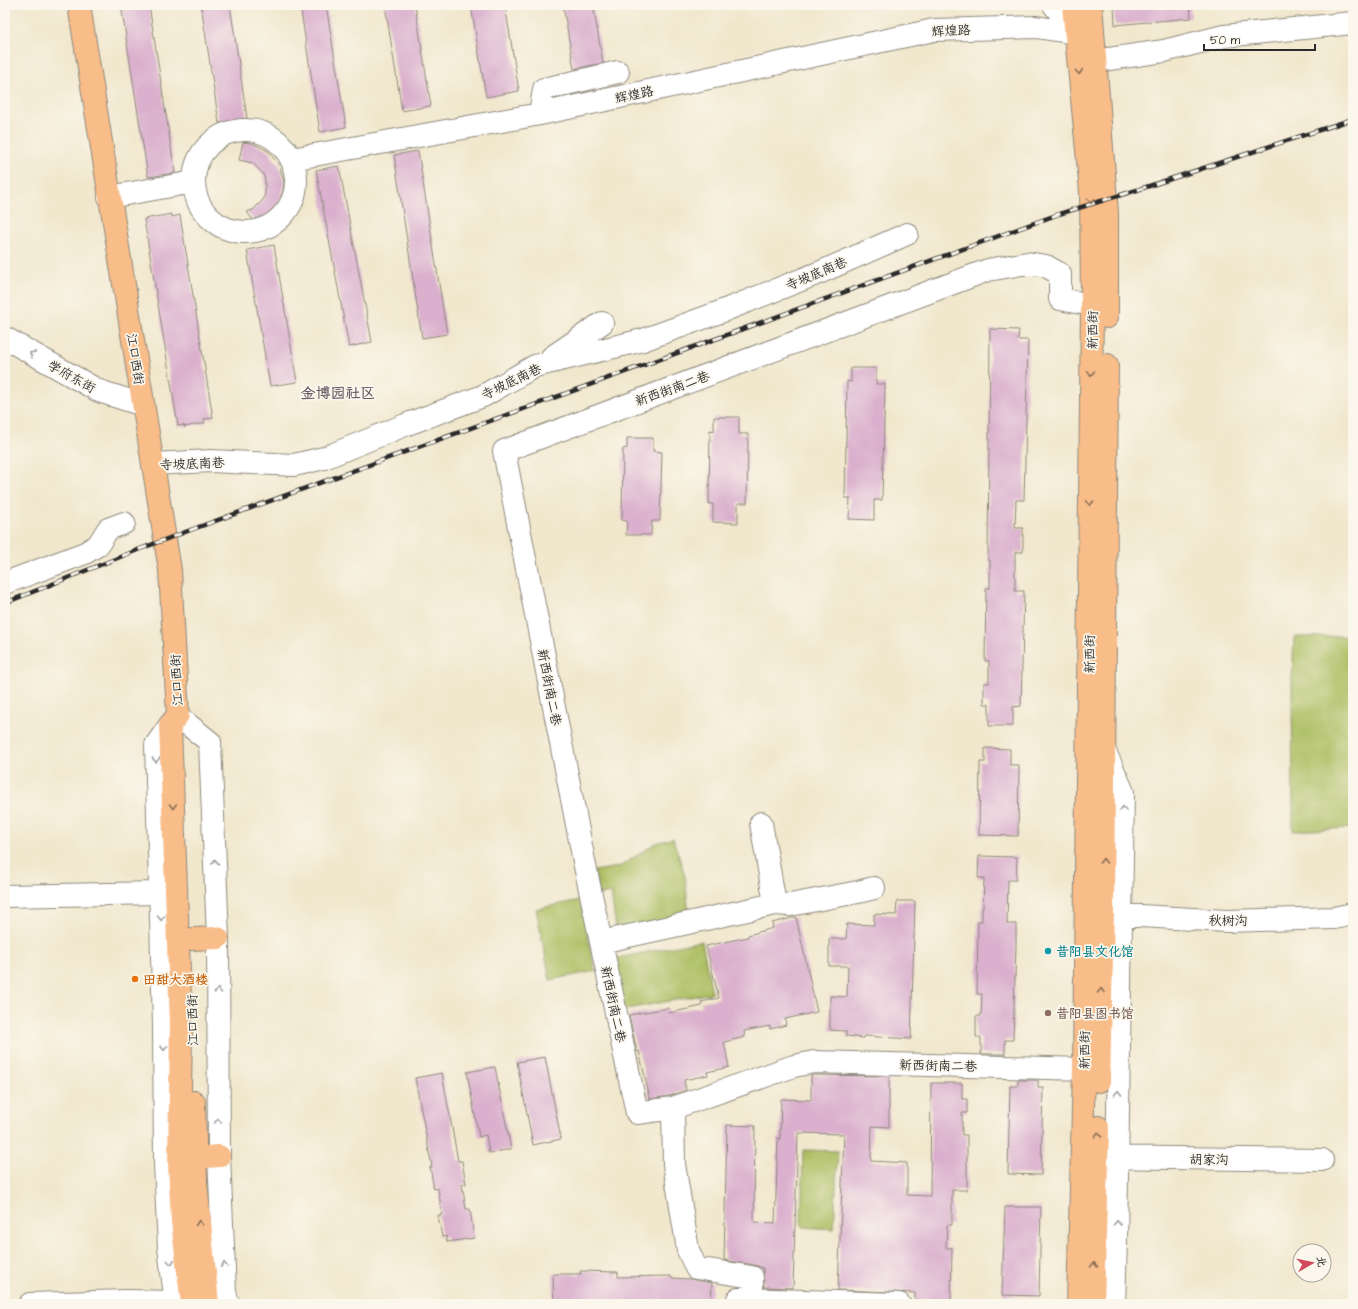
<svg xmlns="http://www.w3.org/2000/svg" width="1358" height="1309" font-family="'Architects Daughter','LXGW WenKai TC',sans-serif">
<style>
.green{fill:#acbd60;stroke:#6c7446}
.building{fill:#dab0ce}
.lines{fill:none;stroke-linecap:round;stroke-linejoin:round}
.minor-casing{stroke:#8e897c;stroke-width:24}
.major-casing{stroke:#8e897c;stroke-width:24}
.minor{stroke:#fff;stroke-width:22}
.major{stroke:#f8bd89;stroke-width:22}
.rail-casing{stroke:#2b2b2b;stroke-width:4.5}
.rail{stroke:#fbf7ec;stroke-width:3;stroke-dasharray:9;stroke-linecap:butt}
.oneway{stroke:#876d55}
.oneway2{stroke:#a0a0a0}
.culture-dot{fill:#0f9aa8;stroke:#fbf7ec;stroke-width:1.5}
.food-dot{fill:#e8710a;stroke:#fbf7ec;stroke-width:1.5}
.education-dot{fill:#8d6e63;stroke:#fbf7ec;stroke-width:1.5}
.labels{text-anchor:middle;stroke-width:3.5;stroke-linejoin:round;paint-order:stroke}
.street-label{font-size:13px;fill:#2b2b2b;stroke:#fbf7ec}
.culture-label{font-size:13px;font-weight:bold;fill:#0d838f;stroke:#fbf7ec;text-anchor:start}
.food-label{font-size:13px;font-weight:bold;fill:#c56008;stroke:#fbf7ec;text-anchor:start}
.education-label{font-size:13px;font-weight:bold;fill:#785e54;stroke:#fbf7ec;text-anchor:start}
.quarter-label{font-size:15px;font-weight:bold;fill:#685a64;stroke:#fbf7ec}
</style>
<rect width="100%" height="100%" fill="#fbf7ec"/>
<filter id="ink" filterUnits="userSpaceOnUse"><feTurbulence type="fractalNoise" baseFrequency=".025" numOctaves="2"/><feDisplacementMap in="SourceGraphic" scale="8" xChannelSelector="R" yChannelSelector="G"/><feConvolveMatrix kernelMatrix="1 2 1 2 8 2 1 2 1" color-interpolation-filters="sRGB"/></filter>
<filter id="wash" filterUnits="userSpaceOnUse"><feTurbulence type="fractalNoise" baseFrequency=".012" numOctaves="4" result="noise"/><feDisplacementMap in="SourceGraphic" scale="16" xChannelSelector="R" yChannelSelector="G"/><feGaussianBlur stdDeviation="0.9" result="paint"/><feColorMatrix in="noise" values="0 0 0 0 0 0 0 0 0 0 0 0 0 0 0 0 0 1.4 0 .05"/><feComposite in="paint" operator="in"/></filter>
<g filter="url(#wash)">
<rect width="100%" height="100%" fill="#f1e7cd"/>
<path class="green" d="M 1353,636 L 1353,828 L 1293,831 L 1292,680 L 1294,637 Z
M 673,838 L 685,876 L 689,916 L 616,929 L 611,893 L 600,895 L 594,871 L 619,867 L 656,843 Z
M 580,900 L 595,971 L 550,980 L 536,909 Z
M 702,941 L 712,993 L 622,1010 L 612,959 Z
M 803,1150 L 838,1151 L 834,1229 L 801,1227 Z"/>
<g id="blocks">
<path class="building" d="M 121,5 L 149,5 L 175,173 L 148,177 Z
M 201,5 L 230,5 L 247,118 L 219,123 Z
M 300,5 L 326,5 L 346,127 L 320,132 Z
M 385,5 L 415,5 L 431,106 L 402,111 Z
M 471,5 L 505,5 L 519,91 L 486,97 Z
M 563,5 L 593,5 L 603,63 L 574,69 Z
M 1114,5 L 1190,5 L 1191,18 L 1115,25 Z
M 243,142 L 252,143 L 268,151 L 279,165 L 284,182 L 283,191 L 277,208 L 272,215 L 257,225 L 247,212 L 253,210 L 263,200 L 265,194 L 265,180 L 263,174 L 253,163 L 239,160 Z
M 418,151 L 447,334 L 422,338 L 394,155 Z
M 339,166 L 372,342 L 349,347 L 316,170 Z
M 171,214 L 172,217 L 180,215 L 213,418 L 204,419 L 205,423 L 184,427 L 184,425 L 178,426 L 144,219 Z
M 274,245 L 297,382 L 270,386 L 247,250 Z
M 990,329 L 1019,330 L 1018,340 L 1028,340 L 1024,500 L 1016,500 L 1015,528 L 1023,528 L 1023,552 L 1015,552 L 1015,591 L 1024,591 L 1021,706 L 1013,707 L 1013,726 L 989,726 L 989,704 L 984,704 L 984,683 L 989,683 L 989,661 L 985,661 L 986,588 L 990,588 L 990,560 L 988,560 Z
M 851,368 L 876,368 L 876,384 L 885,384 L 882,500 L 874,500 L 874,520 L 849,519 L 850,498 L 845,498 L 847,381 L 851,382 Z
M 714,417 L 739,417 L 739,434 L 748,434 L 747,503 L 738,503 L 738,523 L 713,522 L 713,504 L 709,504 L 710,430 L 714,431 Z
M 627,438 L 653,438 L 653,451 L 662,452 L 660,521 L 652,521 L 651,535 L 626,535 L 627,521 L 622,520 L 623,449 L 627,448 Z
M 985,748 L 1010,749 L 1010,765 L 1019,765 L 1018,836 L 979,835 L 980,762 L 985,762 Z
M 979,856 L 1017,857 L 1016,880 L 1008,880 L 1007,924 L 1016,924 L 1016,945 L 1013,1040 L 1005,1040 L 1005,1054 L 981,1054 L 981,1038 L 976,1037 L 976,1016 L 981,1016 L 982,994 L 977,994 L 978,921 L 982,921 L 982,908 L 983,908 L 984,878 L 978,878 Z
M 897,901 L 915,901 L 911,1039 L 864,1036 L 864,1038 L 846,1036 L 846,1031 L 830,1030 L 830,996 L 847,997 L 848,966 L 829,966 L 829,939 L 846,939 L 847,924 L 874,925 L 874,914 L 896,915 Z
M 796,917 L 817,1012 L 785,1019 L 786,1025 L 770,1029 L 770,1026 L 744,1031 L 745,1037 L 724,1042 L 729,1067 L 707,1072 L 708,1075 L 684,1080 L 686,1090 L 670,1096 L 650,1099 L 639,1051 L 637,1052 L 629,1015 L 668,1008 L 669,1013 L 702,1006 L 701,1002 L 719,998 L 706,946 L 748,937 L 748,935 L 773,928 L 772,923 Z
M 545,1057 L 561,1139 L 533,1145 L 517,1062 Z
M 495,1067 L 511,1149 L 489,1153 L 486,1135 L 479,1137 L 467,1072 Z
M 442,1073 L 458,1161 L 462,1161 L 466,1184 L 462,1184 L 466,1209 L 470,1209 L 474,1238 L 447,1242 L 446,1236 L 442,1237 L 438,1215 L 442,1215 L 438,1188 L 434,1189 L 430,1167 L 432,1167 L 415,1078 Z
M 811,1075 L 889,1076 L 889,1127 L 872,1126 L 871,1161 L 907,1163 L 907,1195 L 930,1196 L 931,1083 L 962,1083 L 962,1099 L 967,1099 L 967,1113 L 962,1113 L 962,1135 L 967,1135 L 967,1190 L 952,1190 L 952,1225 L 947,1225 L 946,1248 L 952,1248 L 951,1303 L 915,1302 L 915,1293 L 838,1290 L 844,1134 L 798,1133 L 793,1288 L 764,1287 L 763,1268 L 754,1265 L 724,1260 L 727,1125 L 755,1126 L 754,1222 L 775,1223 L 778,1138 L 780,1139 L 781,1099 L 811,1100 Z
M 1018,1080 L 1038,1080 L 1038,1087 L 1043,1087 L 1041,1175 L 1008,1174 L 1010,1086 L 1018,1086 Z
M 1005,1207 L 1041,1207 L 1039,1296 L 1002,1295 Z
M 580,1271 L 618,1272 L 618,1277 L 671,1276 L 671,1278 L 690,1279 L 712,1283 L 711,1304 L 554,1304 L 553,1274 L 581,1274 Z"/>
</g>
</g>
<g filter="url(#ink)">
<use href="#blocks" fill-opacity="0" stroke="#8e897c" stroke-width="1"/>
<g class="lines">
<g class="minor-casing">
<path id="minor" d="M 1054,5 L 1075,33
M 540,114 L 934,30 L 1036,27 L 1075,33 L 1095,61 L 1164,51 L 1224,36 L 1353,23
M194 181a51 51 0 1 1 102 0a51 51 0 1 1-102 0Z
M 292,159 L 540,114 L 544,89 L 618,72
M 109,197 L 194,182
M 5,338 L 99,391 L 143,405
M 552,357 L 602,323
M 153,464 L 211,461 L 294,465 L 324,458 L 405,425 L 483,396 L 535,366 L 643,340 L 720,312 L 821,272 L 907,234
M 5,583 L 85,553 L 98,545 L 108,529 L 124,523
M 186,723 L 210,742 L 218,938 L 219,1156 L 225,1292 L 228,1304
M 170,725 L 156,745 L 164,1026 L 165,1164 L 169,1248 L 176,1304
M 1104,749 L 1123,792 L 1116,1241 L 1114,1304
M 5,896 L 160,893
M 775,904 L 790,905 L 858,892 L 874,888
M 1107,914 L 1226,921 L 1334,918 L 1353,914
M 601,942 L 775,904 L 761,823
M 1084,1069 L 814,1062 L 794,1066 L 673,1108 L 637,1113 L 585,866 L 504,451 L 988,270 L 1027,263 L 1046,266 L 1060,274 L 1060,299 L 1092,305
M 673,1108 L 674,1164 L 688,1250 L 696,1268 L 752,1277 L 752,1300
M 1102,1157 L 1322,1160
M 738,1299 L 899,1304
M 30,1304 L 127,1301 L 175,1302"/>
</g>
<g class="major-casing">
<path id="major" d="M 79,5 L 170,570 L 178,715 L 170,725 L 181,1025 L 179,1164 L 182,1221 L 192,1304
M 1073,5 L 1091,192 L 1092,305 L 1084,1069 L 1078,1304
M 1091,5 L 1107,213 L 1107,317
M 191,939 L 218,938
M 1099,1081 L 1103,914 L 1107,365
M 194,1102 L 196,1182 L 208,1304
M 195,1158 L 219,1156
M 1093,1304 L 1098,1127"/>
</g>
<use href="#minor" class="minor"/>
<use href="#major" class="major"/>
<g class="rail-casing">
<path id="rail" d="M 5,603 L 140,549 L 196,528 L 1059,214 L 1137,190 L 1353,119"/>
</g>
<use href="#rail" class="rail"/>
</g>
<defs><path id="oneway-chevron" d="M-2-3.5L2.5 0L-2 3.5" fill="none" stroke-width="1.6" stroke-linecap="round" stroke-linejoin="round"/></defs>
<g class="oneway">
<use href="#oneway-chevron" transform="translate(1079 72) rotate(85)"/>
<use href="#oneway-chevron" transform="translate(1091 201) rotate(89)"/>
<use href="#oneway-chevron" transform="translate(1091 373) rotate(91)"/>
<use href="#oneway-chevron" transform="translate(1090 503) rotate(91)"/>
<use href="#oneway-chevron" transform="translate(173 806) rotate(88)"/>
<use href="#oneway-chevron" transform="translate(1103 861) rotate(-90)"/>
<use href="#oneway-chevron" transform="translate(1101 991) rotate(-89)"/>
<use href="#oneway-chevron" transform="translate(1098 1135) rotate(-89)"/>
<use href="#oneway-chevron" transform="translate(199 1223) rotate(-95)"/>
<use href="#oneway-chevron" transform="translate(1094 1265) rotate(-89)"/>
</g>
<g class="oneway2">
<use href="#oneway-chevron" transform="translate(32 354) rotate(-151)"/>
<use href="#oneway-chevron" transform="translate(156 760) rotate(88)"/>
<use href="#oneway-chevron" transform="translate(1123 809) rotate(-89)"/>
<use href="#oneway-chevron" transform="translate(215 862) rotate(-92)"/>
<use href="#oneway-chevron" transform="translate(161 918) rotate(89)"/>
<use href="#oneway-chevron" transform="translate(218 991) rotate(-90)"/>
<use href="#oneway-chevron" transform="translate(164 1048) rotate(89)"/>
<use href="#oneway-chevron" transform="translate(1118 1093) rotate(-89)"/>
<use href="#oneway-chevron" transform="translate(218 1121) rotate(-90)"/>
<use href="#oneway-chevron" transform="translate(1117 1223) rotate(-89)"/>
<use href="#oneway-chevron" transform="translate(171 1262) rotate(83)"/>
<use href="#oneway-chevron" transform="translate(224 1265) rotate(-93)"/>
</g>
</g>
<circle class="culture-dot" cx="1048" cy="951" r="4"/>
<circle class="food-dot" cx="135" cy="979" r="4"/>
<circle class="education-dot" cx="1048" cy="1013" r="4"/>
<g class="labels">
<g class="street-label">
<text transform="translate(951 30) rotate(-3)" y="5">辉煌路</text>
<text transform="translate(634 94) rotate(-12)" y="5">辉煌路</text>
<text transform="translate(816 273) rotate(-23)" y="5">寺坡底南巷</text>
<text transform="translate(1092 330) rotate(-89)" y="5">新西街</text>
<text transform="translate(136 359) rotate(81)" y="5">江口西街</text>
<text transform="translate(72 376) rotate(29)" y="5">学府东街</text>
<text transform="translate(511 381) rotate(-26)" y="5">寺坡底南巷</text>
<text transform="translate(672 388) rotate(-20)" y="5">新西街南二巷</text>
<text transform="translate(192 463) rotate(-2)" y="5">寺坡底南巷</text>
<text transform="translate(1089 654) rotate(-89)" y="5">新西街</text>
<text transform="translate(176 680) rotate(-93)" y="5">江口西街</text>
<text transform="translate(550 687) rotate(79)" y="5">新西街南二巷</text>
<text transform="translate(1228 920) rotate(1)" y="5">秋树沟</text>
<text transform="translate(614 1004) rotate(78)" y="5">新西街南二巷</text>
<text transform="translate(192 1020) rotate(-91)" y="5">江口西街</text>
<text transform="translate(1084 1050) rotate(-89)" y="5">新西街</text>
<text transform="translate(938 1065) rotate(1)" y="5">新西街南二巷</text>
<text transform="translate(1209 1159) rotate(1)" y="5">胡家沟</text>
</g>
<g class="culture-label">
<text x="1056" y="956">昔阳县文化馆</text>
</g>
<g class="food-label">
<text x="143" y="984">田甜大酒楼</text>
</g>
<g class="education-label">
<text x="1056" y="1018">昔阳县图书馆</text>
</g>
<g class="quarter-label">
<text x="338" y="398">金博园社区</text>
</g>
</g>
<rect width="1358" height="1309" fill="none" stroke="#fbf7ec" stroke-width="20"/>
<g transform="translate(1312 1263) rotate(81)"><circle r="19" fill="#fbf7ec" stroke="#a8a59f"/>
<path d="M0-3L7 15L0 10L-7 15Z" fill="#d1495b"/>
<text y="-6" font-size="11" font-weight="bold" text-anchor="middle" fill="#2b2b2b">北</text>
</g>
<path d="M1204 44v6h111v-6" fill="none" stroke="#2b2b2b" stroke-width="2"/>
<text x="1210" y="44" font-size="12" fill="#2b2b2b" stroke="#fbf7ec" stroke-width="3" paint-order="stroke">50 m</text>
</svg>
